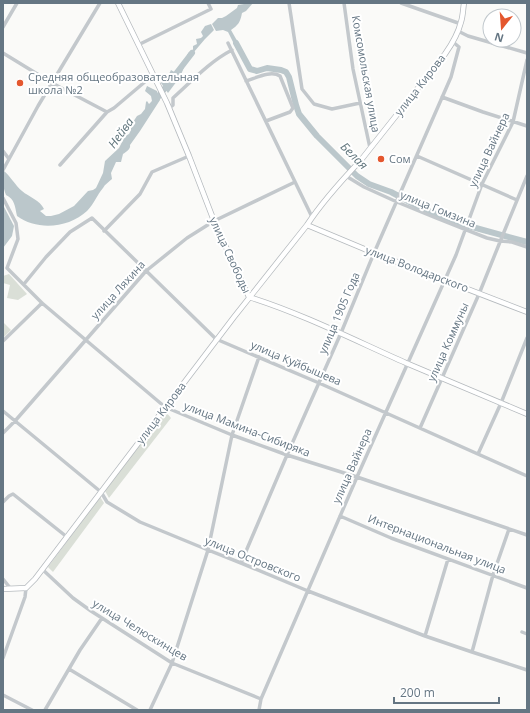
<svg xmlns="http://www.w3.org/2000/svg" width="530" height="713" font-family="'Open Sans',sans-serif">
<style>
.green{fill:#dadfd7}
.water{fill:#bbc7cb}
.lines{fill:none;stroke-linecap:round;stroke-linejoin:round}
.river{stroke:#bbc7cb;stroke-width:6}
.major-casing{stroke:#b5babe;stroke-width:6}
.minor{stroke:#c3c8cc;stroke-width:3.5}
.major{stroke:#fff;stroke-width:4.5}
.poi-dot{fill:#e4572e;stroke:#fff;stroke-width:1.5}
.labels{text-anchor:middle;stroke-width:4;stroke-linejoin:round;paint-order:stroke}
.street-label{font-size:11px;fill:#657683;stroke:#fff}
.poi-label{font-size:11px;fill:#657683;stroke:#fff;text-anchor:start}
.water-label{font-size:12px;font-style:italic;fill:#60757c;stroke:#fff}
</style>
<rect width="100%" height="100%" fill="#fafaf8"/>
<path class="green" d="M 9,274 L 27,294 L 18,300 L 7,298 L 10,285 L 3,283 L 3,276 Z
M 3,322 L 11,330 L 3,338 Z
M 165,411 L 171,418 L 109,498 L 105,491 Z
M 100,497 L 104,503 L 53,572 L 48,567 Z"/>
<path class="water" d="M 245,3 L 253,3 L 246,11 L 242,13 C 240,23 238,25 231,30 L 240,46 L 240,51 L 237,50 L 228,32 L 223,30 L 216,31 L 212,24 L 218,18 L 222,18 L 226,16 L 237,8 L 238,5 L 244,4 Z
M 211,24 L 214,30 L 205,39 L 188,59 L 187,55 L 189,52 L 192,51 L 193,49 L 193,46 L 197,44 L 196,39 L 201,38 L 203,36 L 201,32 L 205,26 Z
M 184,63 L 185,65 L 180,77 L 168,93 L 161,83 L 162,81 L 164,81 L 166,85 L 173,77 L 169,74 L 171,70 L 176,73 L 180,68 L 179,66 Z
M 147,86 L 157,91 L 160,100 L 140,131 L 130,145 C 131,149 126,152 123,154 L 121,162 L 116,162 L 111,173 L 112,179 C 109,182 105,184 103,188 C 97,195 94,204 87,211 C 69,228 37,231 17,216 C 15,207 15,199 6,195 C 3,187 1,178 4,171 C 11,177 15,185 22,191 C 29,197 40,200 44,209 L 40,211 L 46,216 L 51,216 L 59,214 L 74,206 L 88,191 L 93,190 L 96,188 L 103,173 L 105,161 L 119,148 L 125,136 L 129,134 L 131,130 L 131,125 L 137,116 L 141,114 L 145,109 L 146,102 L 147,101 L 149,104 L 152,101 L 151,96 L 145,91 Z
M 3,205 L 14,226 L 12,236 L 3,248 Z"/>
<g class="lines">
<path class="river" d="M 236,43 L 250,69 L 257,71 L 267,68 L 281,70 L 286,72 L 289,77 L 296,105 L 299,114 L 317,136 L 357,176 L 369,184 L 391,192 L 421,208 L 465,225 L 527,242
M 155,101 L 192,53"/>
<g class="major-casing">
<path id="major" d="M 118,3 L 167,103 L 189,156 L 214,221 L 249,297 C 303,314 354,340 406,363 C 446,380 487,397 527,414
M 307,225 L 374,253 L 527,312
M 3,589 L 26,588 L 35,579 L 234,317 L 307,225 C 322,202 342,180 361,160 L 445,54 C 452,44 458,34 461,22 C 463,16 463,9 464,3"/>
</g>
<path class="minor" d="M 289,3 L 302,89 L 314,104 L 332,109 L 360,103
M 344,3 L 353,69 L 370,148
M 401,3 L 461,24
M 3,27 L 17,3
M 458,31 L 468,36 L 527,53
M 228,43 L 312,217
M 138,45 L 211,9 L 208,3
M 3,53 L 52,83 L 107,112
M 246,81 C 256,78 271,70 280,76 L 293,108 L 290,112 L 266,121
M 442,97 L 483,112 L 527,126
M 169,108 L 173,105 L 173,98 C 192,81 209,62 232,50
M 3,151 L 9,159
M 417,156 L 517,200
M 60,165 L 107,112 L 114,108 L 153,75
M 3,170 L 38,106 L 100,3
M 346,176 L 364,187 L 397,202 L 436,218 L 487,238 L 500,241 L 512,242 L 527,247
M 3,198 L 16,223 L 18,239 L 7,268 L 42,303 L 165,407 L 232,435 L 287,455 L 357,477 L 527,535
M 104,231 L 140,194 L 152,172 L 189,156
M 24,284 L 46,257 L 70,232 L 92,218 L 216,339 L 319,383 L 527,476
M 3,341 L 42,303
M 3,411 L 101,492 L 107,502 L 140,522 L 208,550 L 241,563 L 308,591 L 425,636 L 472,652 L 527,670
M 420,428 L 479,294 L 504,232 L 527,176
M 3,433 L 15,421 L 146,271 L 187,238 L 214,221 L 295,182
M 478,454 L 501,403 L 527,338
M 3,502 L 9,496 L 13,494 L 67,537
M 340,516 L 391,538 L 527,588
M 241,563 L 287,455 L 341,333 L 374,253 L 451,77 L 459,47 L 453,42
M 42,569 L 73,598 L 91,611 L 172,663 L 261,699
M 3,579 L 11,589
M 522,632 L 527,634
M 425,636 L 448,559
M 472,652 L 493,575 L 509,529
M 3,658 L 25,597 L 26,588
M 69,669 L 137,710
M 3,695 L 32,710
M 45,710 L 80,650 L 102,618
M 150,710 L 172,663 L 208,550 L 232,435 L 259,357
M 259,710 L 261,699 L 357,477 L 456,255 L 482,184 L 513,122 L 527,60"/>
<use href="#major" class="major"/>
</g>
<g class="poi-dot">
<circle cx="20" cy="83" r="4"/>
<circle cx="381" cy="159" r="4"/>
</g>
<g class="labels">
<g class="street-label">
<text transform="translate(366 74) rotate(80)" y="4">Комсомольская улица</text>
<text transform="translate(420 85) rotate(-52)" y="4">улица Кирова</text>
<text transform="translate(489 150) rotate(-65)" y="4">улица Вайнера</text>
<text transform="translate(438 209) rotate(22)" y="4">улица Гомзина</text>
<text transform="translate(230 255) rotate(65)" y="4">улица Свободы</text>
<text transform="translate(417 269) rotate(21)" y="4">улица Володарского</text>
<text transform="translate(118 290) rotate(-48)" y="4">улица Ляхина</text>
<text transform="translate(339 313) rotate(-67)" y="4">улица 1905 Года</text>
<text transform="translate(448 342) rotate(-66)" y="4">улица Коммуны</text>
<text transform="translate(296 363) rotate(23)" y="4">улица Куйбышева</text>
<text transform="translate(161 413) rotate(-53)" y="4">улица Кирова</text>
<text transform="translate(247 429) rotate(21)" y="4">улица Мамина-Сибиряка</text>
<text transform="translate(352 466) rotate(-66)" y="4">улица Вайнера</text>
<text transform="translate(437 544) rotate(21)" y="4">Интернациональная улица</text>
<text transform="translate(253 559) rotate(22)" y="4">улица Островского</text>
<text transform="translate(140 630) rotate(31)" y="4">улица Челюскинцев</text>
</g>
<g class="poi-label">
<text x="28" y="81">Средняя общеобразовательная<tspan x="28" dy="13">школа №2</tspan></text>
<text x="389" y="163">Сом</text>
</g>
<g class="water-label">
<text transform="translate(121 133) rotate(-54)" y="4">Нейва</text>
<text transform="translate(354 156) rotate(45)" y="4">Белая</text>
</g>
</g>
<rect width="530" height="713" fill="none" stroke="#657683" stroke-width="8"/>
<g transform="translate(502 28) rotate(197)"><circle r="19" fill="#ffffff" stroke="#c1c8cd"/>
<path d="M0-3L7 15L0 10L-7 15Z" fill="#e4572e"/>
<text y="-6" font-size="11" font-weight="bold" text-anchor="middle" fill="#657683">N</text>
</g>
<path d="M394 697v6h105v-6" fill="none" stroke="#657683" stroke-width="2"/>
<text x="400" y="697" font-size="12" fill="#657683" stroke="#ffffff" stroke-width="3" paint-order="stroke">200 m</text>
</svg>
